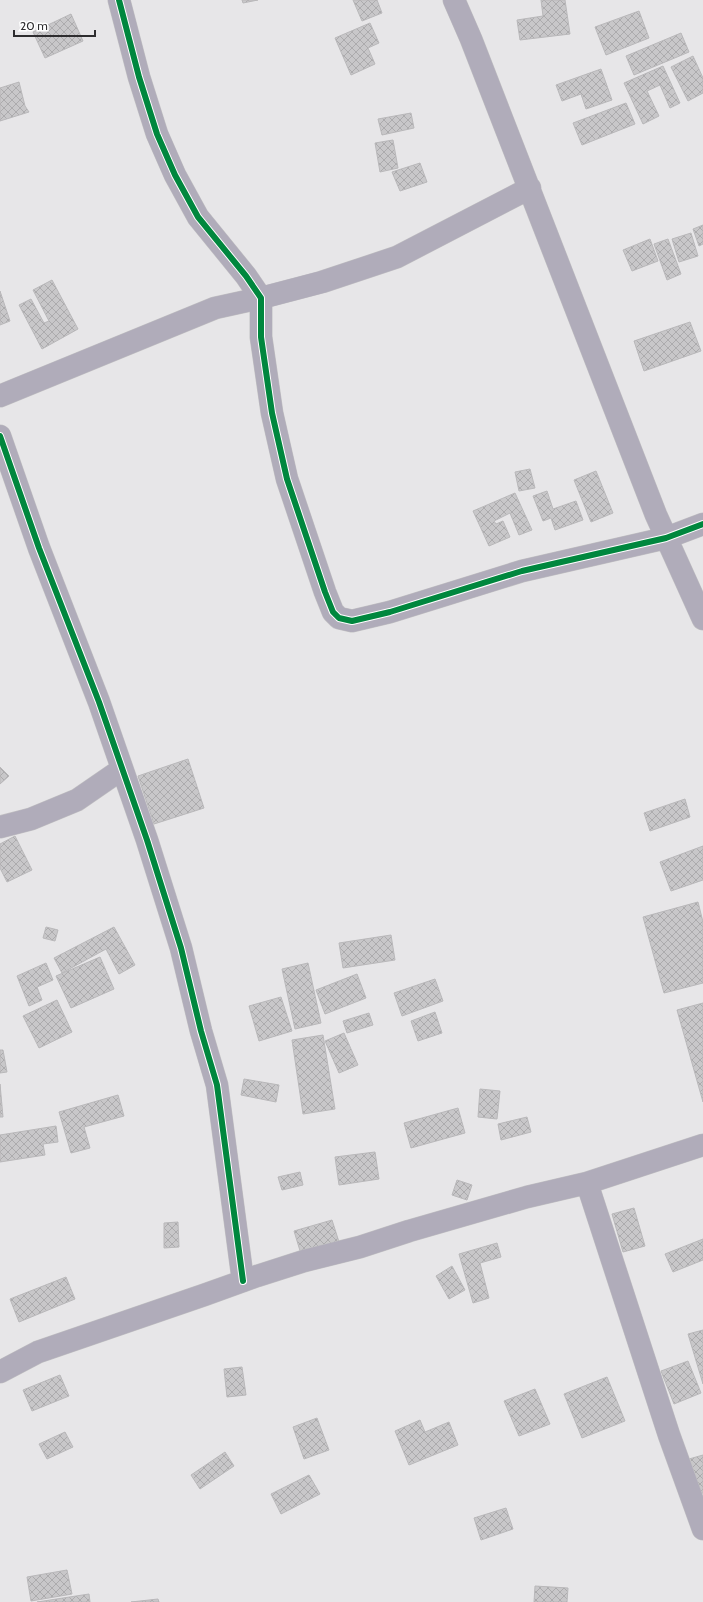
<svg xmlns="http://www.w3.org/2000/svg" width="703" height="1602" font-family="Cabin,sans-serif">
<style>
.building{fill:url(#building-cross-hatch);stroke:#b9b8ba}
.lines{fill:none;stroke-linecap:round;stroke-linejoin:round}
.minor-casing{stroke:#c2c1c3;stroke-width:23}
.minor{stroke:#b0acba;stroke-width:22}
.cycleway-casing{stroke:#fff;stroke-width:8}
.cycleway{stroke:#00873e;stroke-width:6}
</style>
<defs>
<pattern id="building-cross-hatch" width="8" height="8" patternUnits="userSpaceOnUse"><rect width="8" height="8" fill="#c8c7c9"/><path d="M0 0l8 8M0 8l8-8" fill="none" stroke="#acabad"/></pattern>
</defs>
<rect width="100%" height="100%" fill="#e7e6e8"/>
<path class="building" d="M 242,0 L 258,0 L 243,3 Z
M 353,0 L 377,0 L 382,13 L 362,21 Z
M 541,0 L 565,0 L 570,34 L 520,40 L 517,20 L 543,16 Z
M 639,11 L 649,38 L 606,55 L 595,27 Z
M 71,14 L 83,41 L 45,58 L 33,32 Z
M 370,23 L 379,43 L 368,48 L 375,64 L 351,75 L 335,38 Z
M 681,33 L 689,52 L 634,75 L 626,56 Z
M 693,56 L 703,78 L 703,93 L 688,101 L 671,67 Z
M 663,66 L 680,103 L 670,108 L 660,85 L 647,91 L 659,116 L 643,124 L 624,83 Z
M 601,69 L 612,100 L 586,109 L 581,94 L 562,101 L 556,85 Z
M 19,82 L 25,106 L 29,112 L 0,121 L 0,88 Z
M 626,103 L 635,124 L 582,145 L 573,123 Z
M 411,113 L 414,128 L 382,135 L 378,119 Z
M 393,140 L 398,168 L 380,172 L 375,143 Z
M 420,163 L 427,182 L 400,191 L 392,172 Z
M 703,225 L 703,244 L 699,246 L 693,229 Z
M 691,233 L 698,256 L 679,262 L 672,239 Z
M 650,239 L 658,261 L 632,271 L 623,250 Z
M 668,239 L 681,274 L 667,280 L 654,244 Z
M 52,280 L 78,329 L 42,349 L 19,305 L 31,299 L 44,323 L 49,321 L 33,290 Z
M 0,291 L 10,321 L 0,325 Z
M 690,322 L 701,351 L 644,371 L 634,341 Z
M 530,469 L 535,488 L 519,491 L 515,472 Z
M 596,471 L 613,513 L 591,522 L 574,480 Z
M 547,491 L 553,509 L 576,501 L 583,520 L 555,530 L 551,518 L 543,521 L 533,496 Z
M 515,493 L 532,530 L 519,535 L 510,513 L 494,521 L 496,524 L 503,521 L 510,537 L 489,546 L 473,511 Z
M 188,759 L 204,808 L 154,824 L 138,776 Z
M 0,767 L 9,776 L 0,784 Z
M 685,799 L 690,817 L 650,831 L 644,813 Z
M 15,836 L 32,870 L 7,882 L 0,868 L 0,844 Z
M 703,846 L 703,880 L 671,891 L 660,862 Z
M 698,902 L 703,922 L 703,983 L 664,993 L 643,917 Z
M 46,927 L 58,930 L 55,941 L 43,938 Z
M 114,927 L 135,965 L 119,974 L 106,949 L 62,973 L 54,958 Z
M 391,935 L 395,960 L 343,968 L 339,943 Z
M 100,957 L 114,989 L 71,1008 L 56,976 Z
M 46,963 L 53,980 L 37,987 L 42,1000 L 29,1006 L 17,976 Z
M 308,963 L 321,1023 L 295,1029 L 282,969 Z
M 357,974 L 366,998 L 325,1014 L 316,990 Z
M 435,979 L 443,1001 L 402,1016 L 394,993 Z
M 281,997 L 292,1031 L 259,1041 L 249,1006 Z
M 57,1000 L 72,1032 L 39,1048 L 23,1016 Z
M 703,1003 L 703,1102 L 677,1010 Z
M 435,1012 L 442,1033 L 418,1041 L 411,1021 Z
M 369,1013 L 373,1025 L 347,1033 L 343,1021 Z
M 344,1033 L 358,1065 L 339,1073 L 325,1041 Z
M 323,1035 L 335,1109 L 303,1114 L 292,1040 Z
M 0,1050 L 3,1050 L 7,1072 L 0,1073 Z
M 244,1079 L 279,1085 L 276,1102 L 241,1095 Z
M 0,1084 L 3,1117 L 0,1117 Z
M 480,1089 L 500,1091 L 497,1119 L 478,1117 Z
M 118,1095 L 124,1116 L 84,1127 L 90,1148 L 71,1153 L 59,1112 Z
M 458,1108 L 465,1133 L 411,1148 L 404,1123 Z
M 527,1117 L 531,1132 L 501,1140 L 498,1124 Z
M 56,1126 L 58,1142 L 43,1144 L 45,1155 L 0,1162 L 0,1135 Z
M 375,1152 L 379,1179 L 339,1185 L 335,1157 Z
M 300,1172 L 303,1185 L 282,1190 L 278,1177 Z
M 457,1180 L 472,1185 L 467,1200 L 452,1195 Z
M 634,1208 L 645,1246 L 623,1252 L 612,1214 Z
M 332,1220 L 339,1242 L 301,1254 L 294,1231 Z
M 178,1222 L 179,1247 L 164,1248 L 164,1223 Z
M 703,1239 L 703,1260 L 673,1272 L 665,1254 Z
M 497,1243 L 501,1257 L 480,1263 L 489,1298 L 473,1303 L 459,1254 Z
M 452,1266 L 465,1290 L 449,1299 L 436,1276 Z
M 66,1277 L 75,1299 L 19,1322 L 10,1299 Z
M 703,1330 L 703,1384 L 688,1334 Z
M 688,1361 L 701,1393 L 674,1404 L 661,1371 Z
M 242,1367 L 246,1395 L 227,1397 L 224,1369 Z
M 60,1375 L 69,1396 L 32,1411 L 23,1390 Z
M 607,1377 L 625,1421 L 582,1438 L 564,1394 Z
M 535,1389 L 550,1424 L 519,1436 L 504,1401 Z
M 317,1418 L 329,1450 L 304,1459 L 293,1427 Z
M 420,1420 L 425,1432 L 449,1422 L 458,1445 L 409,1465 L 395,1431 Z
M 65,1432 L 73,1447 L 47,1459 L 39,1444 Z
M 225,1452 L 234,1466 L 200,1489 L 191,1475 Z
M 703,1455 L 703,1493 L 700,1494 L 689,1459 Z
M 309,1475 L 320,1494 L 281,1514 L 271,1494 Z
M 506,1508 L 513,1529 L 481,1540 L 474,1518 Z
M 67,1570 L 72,1594 L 31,1601 L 27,1577 Z
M 535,1586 L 568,1588 L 567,1602 L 534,1602 Z
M 89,1594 L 90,1602 L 37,1602 Z
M 158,1599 L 159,1602 L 131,1602 Z"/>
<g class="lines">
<g class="minor-casing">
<path id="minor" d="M 119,0 L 139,77 L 157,134 L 175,175 L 198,217 L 246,276 L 261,298 L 261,337 L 272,413 L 287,479 L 325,592 L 333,612 L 339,618 L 352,621 L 390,612 L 522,571 L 666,538 L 703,524
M 454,0 L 471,39 L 656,515 L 703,619
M 0,396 L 215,308 L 261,298 L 322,282 L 397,257 L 530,188
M 0,436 L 39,548 L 99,702 L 147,840 L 181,948 L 201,1031 L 217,1085 L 243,1281
M 0,827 L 31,819 L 77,800 L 122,769
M 587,1183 L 669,1435 L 703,1529
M 0,1372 L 38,1352 L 204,1295 L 257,1276 L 304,1261 L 360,1247 L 409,1231 L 527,1197 L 587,1183 L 703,1145"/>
</g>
<use href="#minor" class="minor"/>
<g class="cycleway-casing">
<path id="cycleway" d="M 119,0 L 139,77 L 157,134 L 175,175 L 198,217 L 246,276 L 261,298 L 261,337 L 272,413 L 287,479 L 325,592 L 333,612 L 339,618 L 352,621 L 390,612 L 522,571 L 666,538 L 703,524
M 0,436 L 39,548 L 99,702 L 147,840 L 181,948 L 201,1031 L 217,1085 L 243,1281"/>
</g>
<use href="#cycleway" class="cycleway"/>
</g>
<path d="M14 30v6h81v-6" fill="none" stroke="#2e2d2f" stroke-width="2"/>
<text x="20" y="30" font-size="12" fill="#2e2d2f" stroke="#ffffff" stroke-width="3" paint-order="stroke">20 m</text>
</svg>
